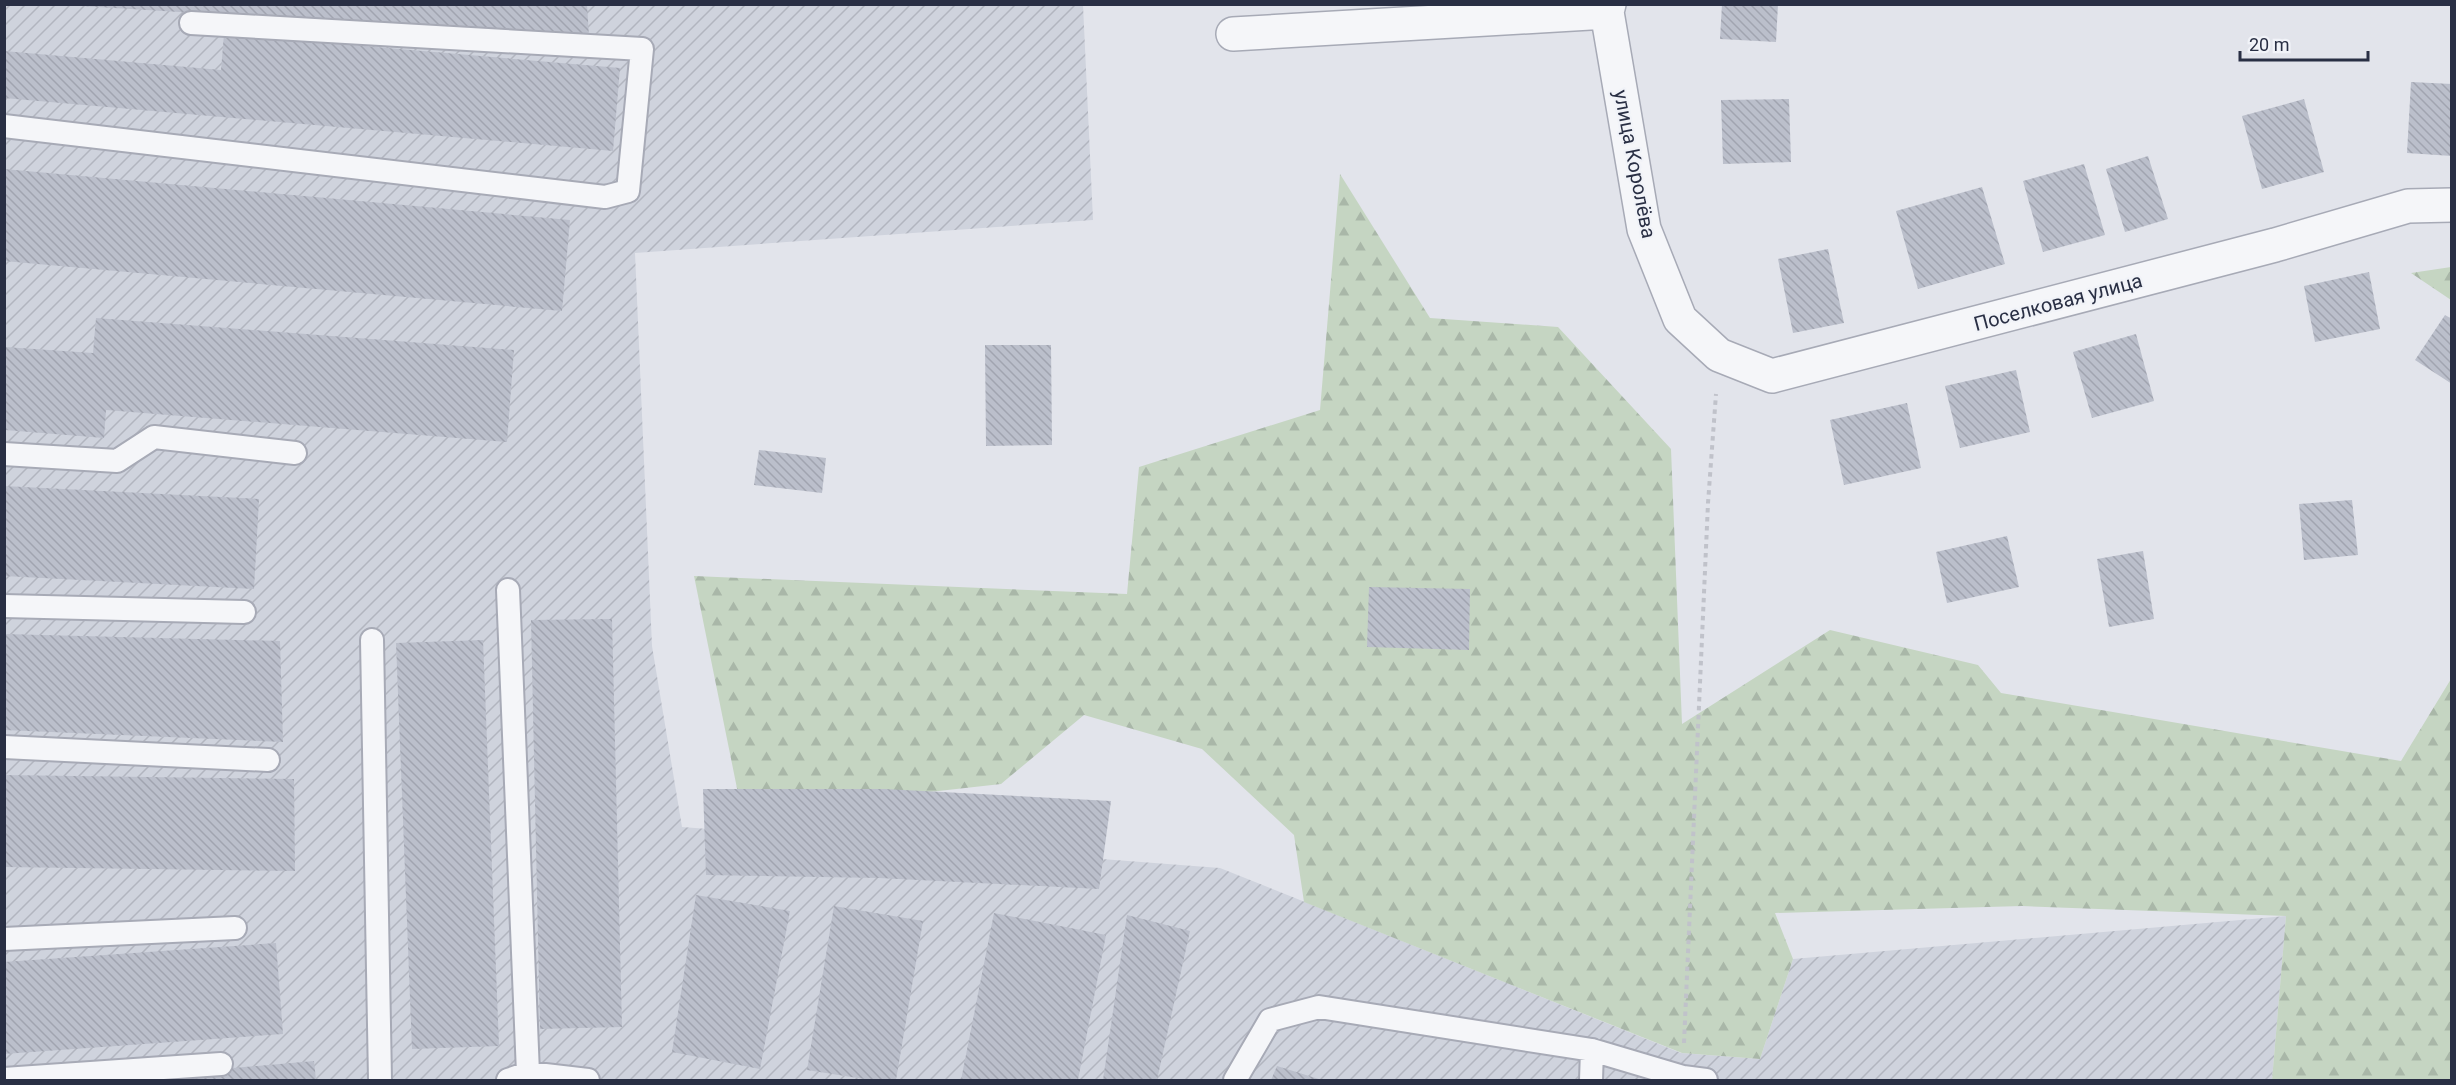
<svg xmlns="http://www.w3.org/2000/svg" width="2456" height="1085" font-family="Roboto,sans-serif">
<style>
.industrial{fill:url(#industrial-furrows)}
.forest{fill:url(#forest-firs)}
.building{fill:url(#building-back-hatch)}
.lines{fill:none;stroke-linecap:round;stroke-linejoin:round}
.service-casing{stroke:#a7aab6;stroke-width:26}
.minor-casing{stroke:#a7aab6;stroke-width:36}
.path{stroke:#c0c2ca;stroke-width:4;stroke-dasharray:4.5 4.5;stroke-linecap:butt}
.service{stroke:#f5f6f9;stroke-width:22}
.minor{stroke:#f5f6f9;stroke-width:33}
.labels{text-anchor:middle;stroke-width:4.5;stroke-linejoin:round;paint-order:stroke}
.street-label{font-size:20px;fill:#292f44;stroke:#f1f3f8}
</style>
<defs>
<pattern id="industrial-furrows" width="10" height="10" patternUnits="userSpaceOnUse" patternTransform="scale(1.5)"><rect width="10" height="10" fill="#cfd3dd"/><path d="M-1 1l2-2M0 10L10 0M9 11l2-2" fill="none" stroke="#b2b5bf"/></pattern>
<pattern id="forest-firs" width="22" height="20" patternUnits="userSpaceOnUse" patternTransform="scale(1.5)"><rect width="22" height="20" fill="#c5d5c2"/><path d="M5 1l3.5 6h-7zM16 11l3.5 6h-7z" fill="#a9b7a8"/></pattern>
<pattern id="building-back-hatch" width="6" height="6" patternUnits="userSpaceOnUse" patternTransform="scale(1.5)"><rect width="6" height="6" fill="#bbbfcb"/><path d="M-1 5l2 2M0 0l6 6M5-1l2 2" fill="none" stroke="#a1a4b0"/></pattern>
</defs>
<rect width="100%" height="100%" fill="#e2e4eb"/>
<path class="industrial" d="M 5,5 L 1083,5 L 1093,220 L 635,253 L 652,646 L 682,827 L 1220,868 L 1681,1053 L 1760,1059 L 1793,959 L 2286,916 L 2272,1080 L 5,1080 Z"/>
<path class="forest" d="M 1340,174 L 1430,318 L 1558,327 L 1671,449 L 1682,724 L 1830,630 L 1978,665 L 2001,693 L 2401,761 L 2451,679 L 2451,1080 L 2272,1080 L 2286,916 L 2022,906 L 1775,913 L 1793,959 L 1760,1059 L 1682,1053 L 1304,902 L 1294,835 L 1202,749 L 1084,715 L 1001,784 L 742,813 L 694,576 L 1127,594 L 1139,467 L 1320,410 Z
M 2451,267 L 2451,300 L 2411,273 Z"/>
<path class="building" d="M 82,4 L 587,4 L 589,37 L 82,6 Z
M 1722,4 L 1778,4 L 1776,42 L 1720,39 Z
M 224,34 L 620,68 L 613,151 L 4,98 L 4,51 L 221,70 Z
M 2411,82 L 2452,84 L 2452,156 L 2407,153 Z
M 1789,99 L 1791,162 L 1723,164 L 1721,100 Z
M 2304,99 L 2324,172 L 2262,189 L 2242,116 Z
M 2148,156 L 2168,219 L 2125,232 L 2106,169 Z
M 2084,164 L 2105,235 L 2043,252 L 2023,181 Z
M 4,169 L 570,220 L 562,311 L 4,261 Z
M 1982,187 L 2005,264 L 1918,289 L 1896,211 Z
M 1828,249 L 1844,323 L 1793,333 L 1778,259 Z
M 2369,272 L 2380,329 L 2315,342 L 2304,286 Z
M 2445,315 L 2452,319 L 2452,384 L 2415,360 Z
M 96,318 L 514,350 L 507,442 L 106,410 L 104,438 L 5,430 L 5,347 L 93,353 Z
M 2136,334 L 2154,401 L 2092,418 L 2073,352 Z
M 985,345 L 1051,345 L 1052,445 L 986,446 Z
M 2016,370 L 2030,432 L 1960,448 L 1945,386 Z
M 1907,403 L 1921,468 L 1844,485 L 1830,420 Z
M 759,450 L 826,458 L 822,493 L 754,485 Z
M 4,486 L 259,499 L 254,589 L 4,576 Z
M 2352,500 L 2358,555 L 2304,560 L 2299,504 Z
M 2007,536 L 2019,587 L 1947,603 L 1936,552 Z
M 2143,551 L 2154,619 L 2109,627 L 2097,559 Z
M 1369,587 L 1470,589 L 1469,650 L 1367,647 Z
M 612,619 L 622,1027 L 540,1029 L 531,620 Z
M 4,634 L 280,641 L 283,742 L 4,730 Z
M 483,640 L 499,1046 L 412,1049 L 396,643 Z
M 4,775 L 294,779 L 295,871 L 4,867 Z
M 703,789 L 885,789 L 1111,801 L 1099,889 L 879,878 L 706,875 Z
M 696,895 L 790,911 L 760,1069 L 672,1052 Z
M 834,906 L 923,921 L 896,1080 L 870,1080 L 807,1070 Z
M 994,913 L 1106,935 L 1078,1080 L 961,1080 Z
M 1127,915 L 1190,931 L 1157,1080 L 1103,1080 Z
M 276,943 L 283,1034 L 4,1054 L 4,962 Z
M 314,1061 L 316,1080 L 106,1080 L 106,1079 Z
M 1277,1066 L 1322,1080 L 1271,1080 Z"/>
<g class="lines">
<g class="service-casing">
<path id="service" d="M 4,126 L 605,197 L 628,191 L 642,49 L 191,23
M 4,454 L 117,461 L 154,437 L 295,453
M 508,590 L 528,1073
M 4,606 L 244,612
M 372,640 L 380,1080
M 4,747 L 268,760
M 4,939 L 235,928
M 4,1079 L 221,1064
M 508,1080 L 528,1073 L 588,1080
M 1235,1080 L 1270,1020 L 1319,1007 L 1592,1050 L 1683,1077 L 1706,1080
M 1591,1080 L 1592,1050"/>
</g>
<g class="minor-casing">
<path id="minor" d="M 1609,4 L 1607,12 L 1644,229 L 1680,319 L 1719,355 L 1772,376 L 2275,245 L 2408,206 L 2452,205
M 1233,34 L 1607,12"/>
</g>
<path class="path" d="M 1684,1043 L 1708,503 L 1716,394"/>
<use href="#service" class="service"/>
<use href="#minor" class="minor"/>
</g>
<g class="labels">
<g class="street-label">
<text transform="translate(1635 164) rotate(79)" y="7">улица Королёва</text>
<text transform="translate(2058 302) rotate(-15)" y="7">Поселковая улица</text>
</g>
</g>
<rect width="2456" height="1085" fill="none" stroke="#292f44" stroke-width="12"/>
<path d="M2240 51v9h128v-9" fill="none" stroke="#292f44" stroke-width="3"/>
<text x="2249" y="51" font-size="18" fill="#292f44" stroke="#f1f3f8" stroke-width="4.5" paint-order="stroke">20 m</text>
</svg>
